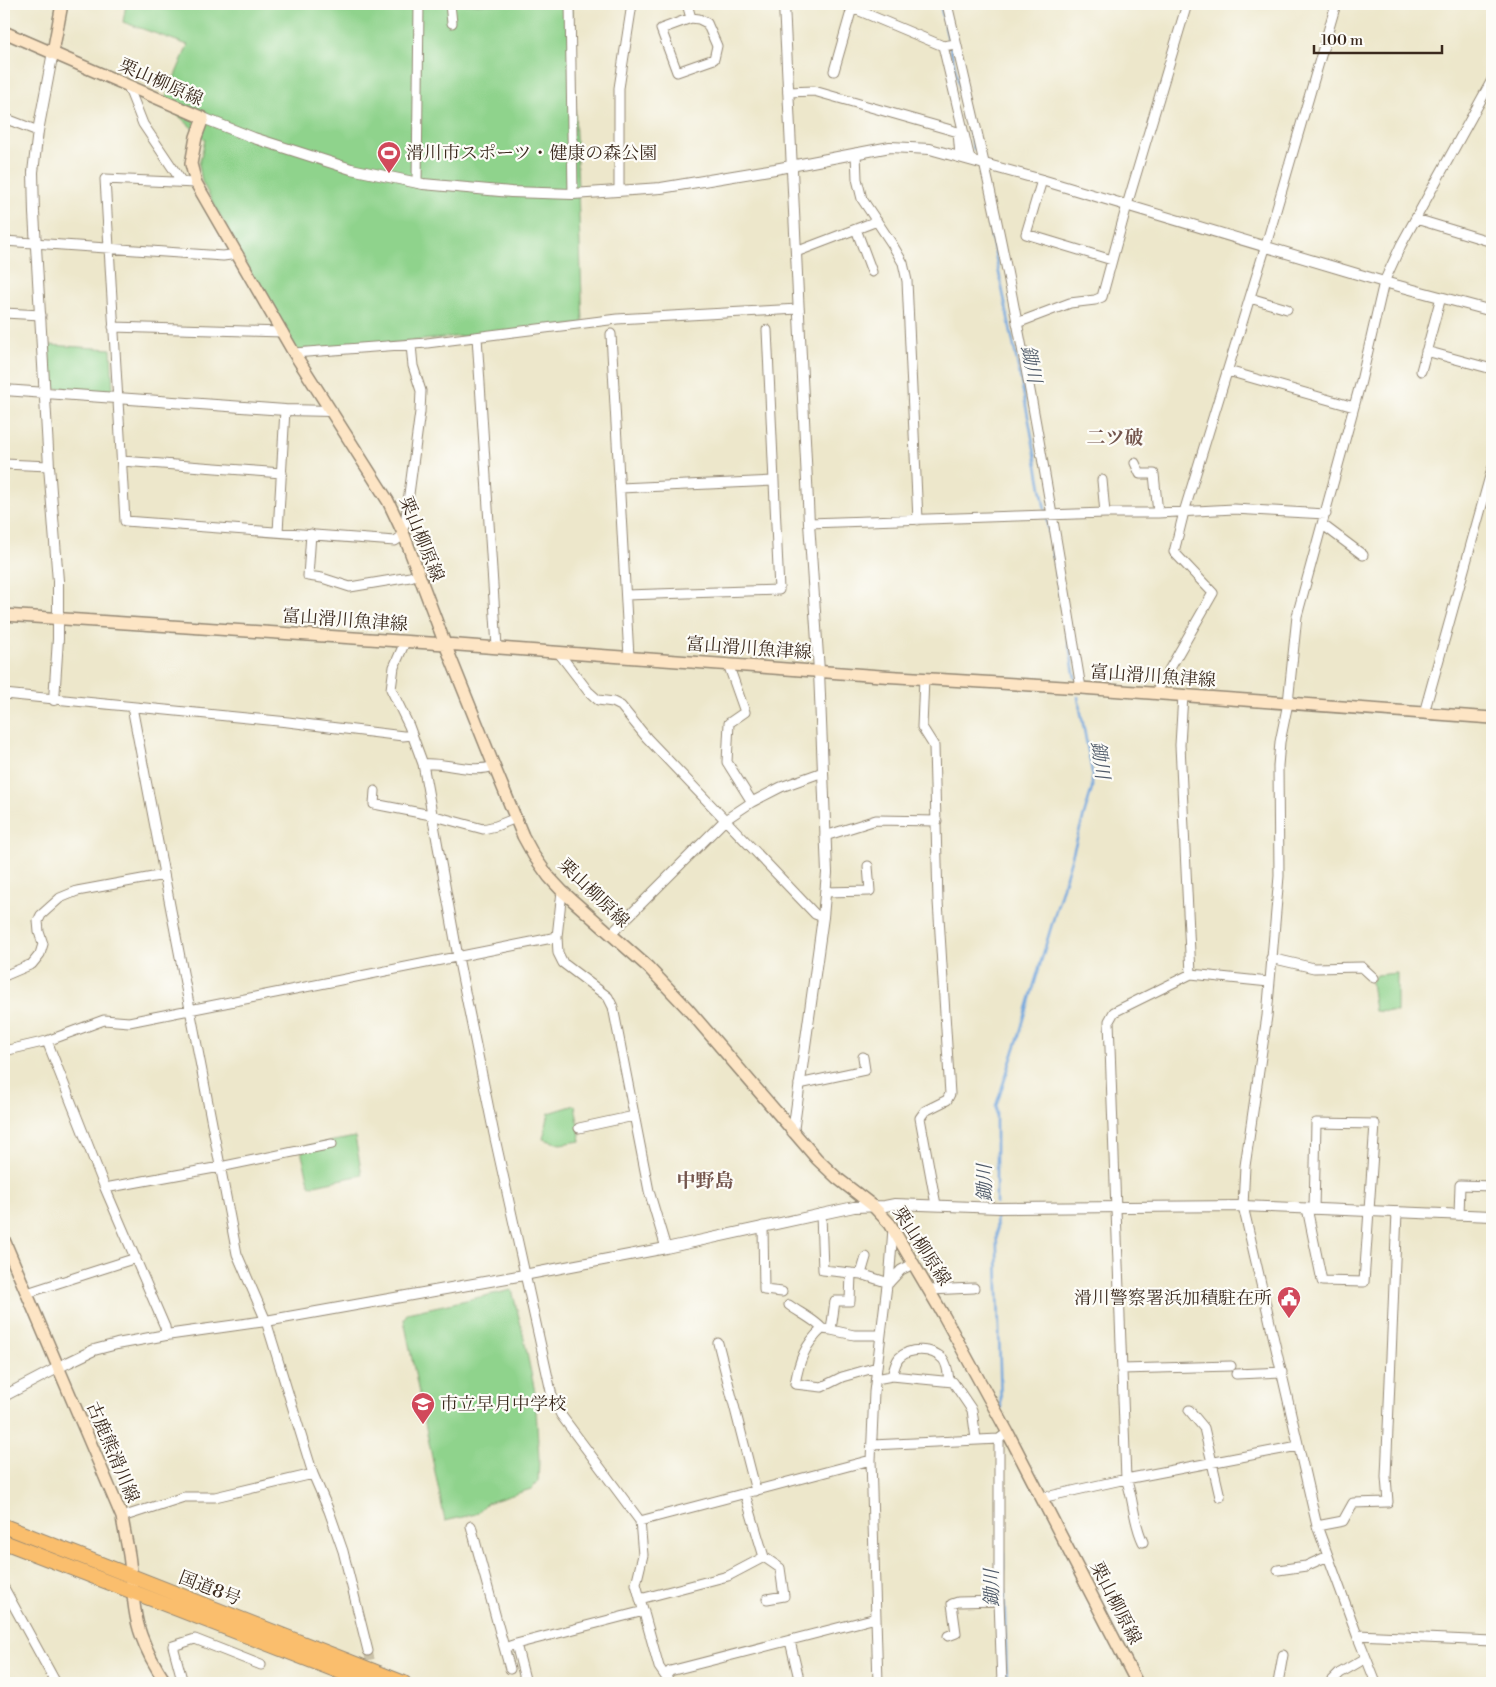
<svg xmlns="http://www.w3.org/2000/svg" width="1496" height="1687" font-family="'Libre Bodoni','Noto Serif JP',serif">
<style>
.green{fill:#8fd38c;stroke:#657e55}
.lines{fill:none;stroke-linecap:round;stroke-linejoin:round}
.stream{stroke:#70a5dd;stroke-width:2.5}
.minor-tunnel{stroke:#c9c1a8;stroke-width:9;stroke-dasharray:9 4.5;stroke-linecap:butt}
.minor-casing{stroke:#948874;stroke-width:11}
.tertiary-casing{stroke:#948874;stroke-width:12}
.secondary-casing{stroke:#948874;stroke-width:14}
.trunk-casing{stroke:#948874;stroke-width:16}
.minor{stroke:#fff;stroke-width:9}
.tertiary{stroke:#fff;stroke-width:10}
.secondary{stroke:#fde5c5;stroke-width:11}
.trunk{stroke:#fabe6d;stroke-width:14}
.labels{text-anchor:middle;stroke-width:4.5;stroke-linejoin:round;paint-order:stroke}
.street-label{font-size:18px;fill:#3b2a1e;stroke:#fdfcf7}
.poi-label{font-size:18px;fill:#3b2a1e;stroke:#fdfcf7;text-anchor:start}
.water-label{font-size:19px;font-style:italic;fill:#505b6a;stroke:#fdfcf7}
.neighbourhood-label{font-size:19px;font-weight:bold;fill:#73554c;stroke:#fdfcf7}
</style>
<rect width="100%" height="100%" fill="#fdfcf7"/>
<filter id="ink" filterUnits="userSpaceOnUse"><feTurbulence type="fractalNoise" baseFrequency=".02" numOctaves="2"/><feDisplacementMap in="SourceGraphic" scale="10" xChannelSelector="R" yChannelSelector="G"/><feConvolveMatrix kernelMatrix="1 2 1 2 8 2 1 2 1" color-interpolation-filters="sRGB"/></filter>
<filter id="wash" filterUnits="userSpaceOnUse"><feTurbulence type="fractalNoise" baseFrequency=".0096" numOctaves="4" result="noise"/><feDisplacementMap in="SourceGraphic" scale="20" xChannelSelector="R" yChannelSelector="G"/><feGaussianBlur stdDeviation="1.12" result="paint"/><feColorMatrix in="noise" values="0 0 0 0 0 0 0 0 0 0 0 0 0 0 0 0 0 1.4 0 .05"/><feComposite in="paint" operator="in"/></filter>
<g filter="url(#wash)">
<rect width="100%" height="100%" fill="#ede7cb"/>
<path class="green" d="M 126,4 L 571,4 L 583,324 L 294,353 L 202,182 L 199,165 L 205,140 L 164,102 L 188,45 L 123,22 Z
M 49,345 L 111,349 L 113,393 L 51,388 Z
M 1397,973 L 1397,1012 L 1375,1011 L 1371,982 L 1376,975 Z
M 575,1105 L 581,1141 L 560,1144 L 543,1139 L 549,1113 Z
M 355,1137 L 362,1175 L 310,1186 L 302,1155 L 302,1147 Z
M 512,1290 L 522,1329 L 535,1392 L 539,1459 L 538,1482 L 531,1489 L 487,1503 L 476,1514 L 445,1521 L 404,1320 L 407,1313 Z"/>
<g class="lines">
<path class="stream" d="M 940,4 L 974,149
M 981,174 L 982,189 L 1030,426 L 1075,678
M 996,1204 L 996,1106 L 1019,1036 L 1092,788 L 1092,772 L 1078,697
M 996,1210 L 1001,1409
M 1003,1550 L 1007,1683"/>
</g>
</g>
<g filter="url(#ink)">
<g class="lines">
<path class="minor-tunnel" d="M 368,1651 L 376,1683"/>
<g class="minor-casing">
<path id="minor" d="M 450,4 L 452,23
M 570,4 L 573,194
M 687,4 L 691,18
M 843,4 L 943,46
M 947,4 C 972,109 997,215 1017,322 C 1041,444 1061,566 1081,688
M 691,18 L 699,19 L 707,23 L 717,46 L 714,59 L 677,72 L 661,29 Z
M 956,44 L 943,46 L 970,159
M 834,71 L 852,8
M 128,86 L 143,124 L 182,182
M 788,92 L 814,91 L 958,132 L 960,156
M 4,118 L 38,131
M 856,153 L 857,179 L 862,199 L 892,244 L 903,263 L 907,281 L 918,520
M 1042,180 L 1026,234 L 1112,260
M 196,183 L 105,179 L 125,521 L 395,541 L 404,535
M 417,183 L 419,4
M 619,191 L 619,88 L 632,4
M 1416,219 L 1492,242
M 856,229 L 872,272
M 4,241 L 223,256 L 238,254
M 796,252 L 877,221
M 1250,298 L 1287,309
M 4,313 L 41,315
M 1017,323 L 1070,303 L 1095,300 L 1102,297 L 1127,205 L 1187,4
M 113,327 L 283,332
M 611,334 L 629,657
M 477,337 L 497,647
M 1426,351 L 1492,369
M 294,353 L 427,343 L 617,319 L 799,309
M 1228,371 L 1354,407
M 1421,371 L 1441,297
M 122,461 L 282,473
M 1135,463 L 1140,474 L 1154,474 L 1158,513
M 4,464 L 49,466
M 1102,480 L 1105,513
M 620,488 L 774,481
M 809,523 L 1105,513 L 1158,513 L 1234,509 L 1326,514
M 1323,525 L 1363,555
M 402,531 L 405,524 L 420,412 L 421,391 L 413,366 L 411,345
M 278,532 L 285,410
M 311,534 L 308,576 L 322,578 L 350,587 L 410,577 L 419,574
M 626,595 L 779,590 L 767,330
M 405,642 L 394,667 L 391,689 L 409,726 L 423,764 L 458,957 L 494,1134 L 552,1396 L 561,1415 L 640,1521 L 643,1555 L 636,1584 L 659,1667 L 670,1683
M 558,652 L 588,691 L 598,700 L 613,702 L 621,706 L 647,738 L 815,914 L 823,917
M 728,664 L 745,712 L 729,723 L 727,762 L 752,802
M 924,678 L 922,727 L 934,746 L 938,901 L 950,1094 L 947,1100 L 925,1111 L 920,1118 L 936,1205
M 1156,693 L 1213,593 L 1174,552 L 1184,512 L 1266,245 L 1336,4
M 4,694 L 288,722 L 403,736 L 412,735
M 1183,695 L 1180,745 L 1191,974
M 132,707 L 237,1254 L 266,1321 L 313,1474 L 329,1511 L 343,1551 L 368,1651
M 1424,713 L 1492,469
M 423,764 C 446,762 472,774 494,766
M 375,791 L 374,804 L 431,815 L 483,829 L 496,826 L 516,818
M 825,836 L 876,820 L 937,821
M 562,891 L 557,937 L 558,953 L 563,963 L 608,997 L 613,1007 L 649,1191 L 666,1248
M 825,892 L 870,891 L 868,866
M 611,934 L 725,820 L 752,802 L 781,787 L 823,772
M 1271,958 L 1314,968 L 1362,967 L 1374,978
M 4,976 L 32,964 L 40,954 L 43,944 L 39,932 L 38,921 L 41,915 L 60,898 L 77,891 L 164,875
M 47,1041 L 105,1188 L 165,1327 L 166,1335
M 4,1051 L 47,1041 L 104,1020 L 129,1022 L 557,937
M 799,1084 L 865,1070 L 863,1057
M 579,1128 L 634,1116
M 105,1188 L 220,1167 L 332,1144
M 1307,1208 L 1322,1281 L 1364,1282 L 1375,1124 L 1316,1123 L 1314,1209
M 821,1214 L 823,1270 L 851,1273
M 1459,1215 L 1460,1185 L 1492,1186
M 763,1226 L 764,1290 L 782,1292
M 866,1257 L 861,1274 L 889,1283 L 893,1228
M 861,1274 L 851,1273 L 850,1301 L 835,1301 L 831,1330 L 854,1335 L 881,1335
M 929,1290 L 974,1288
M 27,1293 L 136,1258
M 789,1305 C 798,1312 817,1321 822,1329
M 831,1330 L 822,1329 C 805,1344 799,1361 795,1384 L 822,1387 L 842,1377 L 877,1367
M 718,1343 L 756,1491
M 1122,1369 L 1231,1366
M 1236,1374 L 1282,1372
M 892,1376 C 894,1370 895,1363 899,1358 C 910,1347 932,1348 943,1359 C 948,1365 948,1374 949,1381
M 876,1379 L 892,1376 L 953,1382 L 972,1410 L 976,1439
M 1189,1410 L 1204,1428 L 1220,1497
M 872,1445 L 999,1439 L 1003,1436
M 745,1494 L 764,1557 L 780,1568 L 784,1596 L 767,1599
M 1041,1498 L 1126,1479 L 1298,1446
M 122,1517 L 184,1497 L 215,1497 L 313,1474
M 640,1521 L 871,1460
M 471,1526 L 510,1669
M 1317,1526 L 1343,1521 L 1353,1503 L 1388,1502 L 1386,1477 L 1397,1212
M 1143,1542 C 1133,1522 1134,1499 1126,1479 L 1109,1021 L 1114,1012 L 1191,974 L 1269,982
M 1278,1570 L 1306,1566 L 1328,1556
M 4,1588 L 56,1683
M 640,1599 L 728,1576 L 764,1557
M 999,1601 L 1002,1683
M 876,1618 L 878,1683
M 1357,1635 L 1492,1641
M 948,1636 L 956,1633 L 952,1604 L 958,1602 L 999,1601 L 999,1439
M 790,1641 L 800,1683
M 516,1644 L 644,1611
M 510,1646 L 516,1644 L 526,1683
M 666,1676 L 670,1671 L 876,1618 L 871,1460 L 874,1392 L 887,1285 L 901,1270 L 913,1264
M 183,1683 L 173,1646 L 195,1639 L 261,1665
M 1278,1683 L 1283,1655
M 1330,1683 L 1340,1673 L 1366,1658
M 1376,1683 L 1357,1635 L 1317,1526 L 1243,1206 L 1245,1166 L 1267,1016 L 1279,876 L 1278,766 L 1280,742 L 1288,703 L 1297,616 L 1361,381 L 1384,282 L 1401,245 L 1492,80"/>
</g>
<g class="tertiary-casing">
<path id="tertiary" d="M 784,4 L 809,523 L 819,671 L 827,873 L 823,917 L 793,1132
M 53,52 L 38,131 L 33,172 L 34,213 L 49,466 L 58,581 L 58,639 L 54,700
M 203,118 L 254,138 L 351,169 L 423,184 L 511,192 L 573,194 L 661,188 L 775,169 L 890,147 L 930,149 L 1042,180 L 1384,282 L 1492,311
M 4,390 L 285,410 L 332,411
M 4,1396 L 69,1362 L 94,1350 L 117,1344 L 166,1335 L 266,1321 L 524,1275 L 666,1248 L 854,1207 L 885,1206 L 895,1204 L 999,1208 L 1243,1206 L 1492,1216"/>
</g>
<g class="secondary-casing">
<path id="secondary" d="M 4,32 L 203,118 L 196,137 L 191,164 L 196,183 L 294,353 L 388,501 L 404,535 L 445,644 L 494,766 L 523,836 L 534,856 L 549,877 L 562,891 L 648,967 L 687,1008 L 817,1159 L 837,1178 L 872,1205 L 890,1224 L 944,1316 L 1008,1433 L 1137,1683
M 53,52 L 62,4
M 4,615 L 445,644 L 881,676 L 1081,688 L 1492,718
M 4,1240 L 122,1517 C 124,1530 127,1543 129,1555 C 133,1582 132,1610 141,1635 C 147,1652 156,1668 166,1683"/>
</g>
<g class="trunk-casing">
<path id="trunk" d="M 4,1526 L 404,1683
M 4,1542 L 369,1683"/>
</g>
<use href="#minor" class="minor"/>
<use href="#tertiary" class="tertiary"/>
<use href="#secondary" class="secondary"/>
<use href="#trunk" class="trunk"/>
</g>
</g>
<defs>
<g id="stadium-pin" transform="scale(1.25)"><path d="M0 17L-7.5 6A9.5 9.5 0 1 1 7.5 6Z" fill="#d1495b" stroke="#fdfcf7"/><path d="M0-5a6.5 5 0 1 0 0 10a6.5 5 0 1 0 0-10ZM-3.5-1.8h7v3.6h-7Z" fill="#fff"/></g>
<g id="civic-pin" transform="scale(1.25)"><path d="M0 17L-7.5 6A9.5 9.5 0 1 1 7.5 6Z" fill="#d1495b" stroke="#fdfcf7"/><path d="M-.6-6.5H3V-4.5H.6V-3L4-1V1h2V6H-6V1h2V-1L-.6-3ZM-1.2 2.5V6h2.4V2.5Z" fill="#fff"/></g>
<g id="school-pin" transform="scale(1.25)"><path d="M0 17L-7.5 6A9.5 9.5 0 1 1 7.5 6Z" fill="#d1495b" stroke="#fdfcf7"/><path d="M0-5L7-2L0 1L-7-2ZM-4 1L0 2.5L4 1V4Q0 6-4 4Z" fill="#fff"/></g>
</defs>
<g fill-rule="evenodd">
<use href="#stadium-pin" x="389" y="153"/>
<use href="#civic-pin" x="1289" y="1298"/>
<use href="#school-pin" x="423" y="1404"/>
</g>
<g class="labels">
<g class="street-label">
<text transform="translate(161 82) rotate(24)" y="6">栗山柳原線</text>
<text transform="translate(422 539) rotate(68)" y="6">栗山柳原線</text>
<text transform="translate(345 620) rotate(4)" y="6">富山滑川魚津線</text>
<text transform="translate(749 648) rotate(4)" y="6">富山滑川魚津線</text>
<text transform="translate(1153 676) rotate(4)" y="6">富山滑川魚津線</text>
<text transform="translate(594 893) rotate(44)" y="6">栗山柳原線</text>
<text transform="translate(922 1246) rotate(57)" y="6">栗山柳原線</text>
<text transform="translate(113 1452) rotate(67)" y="6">古鹿熊滑川線</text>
<text transform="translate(210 1588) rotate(21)" y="6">国道8号</text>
<text transform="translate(1116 1603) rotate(63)" y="6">栗山柳原線</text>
</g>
<g class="poi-label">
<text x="406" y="159">滑川市スポーツ・健康の森公園</text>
<text x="1272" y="1304" text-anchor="end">滑川警察署浜加積駐在所</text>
<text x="440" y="1410">市立早月中学校</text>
</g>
<g class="water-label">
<text transform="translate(1032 364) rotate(79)" y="7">鋤川</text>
<text transform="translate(1101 760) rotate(82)" y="7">鋤川</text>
<text transform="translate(984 1183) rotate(-91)" y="7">鋤川</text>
<text transform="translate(991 1588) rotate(-91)" y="7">鋤川</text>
</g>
<g class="neighbourhood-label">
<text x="1115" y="444">二ツ破</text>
<text x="705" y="1187">中野島</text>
</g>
</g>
<rect width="1496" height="1687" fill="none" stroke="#fdfcf7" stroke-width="20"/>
<path d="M1314 45v8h128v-8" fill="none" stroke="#3b2a1e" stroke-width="2.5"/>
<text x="1321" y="45" font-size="15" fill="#3b2a1e" stroke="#fdfcf7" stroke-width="4" paint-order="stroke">100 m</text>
</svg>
